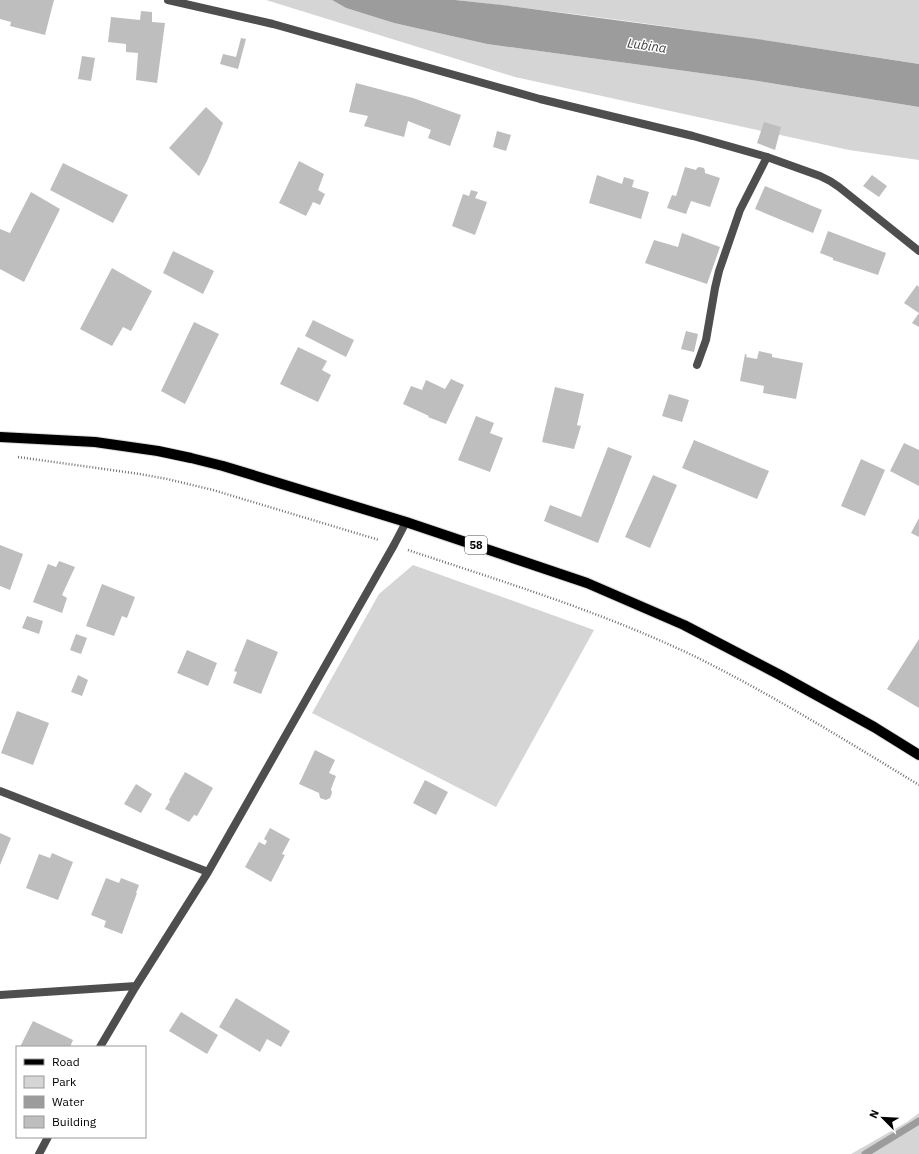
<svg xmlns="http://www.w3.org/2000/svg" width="919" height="1154" font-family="'IBM Plex Sans',sans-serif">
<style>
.green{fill:#d5d5d5}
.water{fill:#9c9c9c}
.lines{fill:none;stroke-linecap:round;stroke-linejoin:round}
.stream{stroke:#9c9c9c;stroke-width:7}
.building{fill:#bebebe}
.primary-casing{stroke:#dbdbdb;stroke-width:12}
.path{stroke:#707070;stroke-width:2.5;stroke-dasharray:1 2;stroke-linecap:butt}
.lane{stroke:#4e4e4e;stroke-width:8}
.street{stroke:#4e4e4e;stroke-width:8}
.primary{stroke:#000;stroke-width:10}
.labels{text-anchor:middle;stroke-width:3;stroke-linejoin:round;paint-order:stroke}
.shield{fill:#fff;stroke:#4c4c4c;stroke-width:1}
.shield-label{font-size:11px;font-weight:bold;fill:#000}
.water-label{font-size:13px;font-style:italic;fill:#3d3d3d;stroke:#fff}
</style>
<rect width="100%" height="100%" fill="#fff"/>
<path class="green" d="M 266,0 L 332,0 L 346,8 L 394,23 L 487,44 L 751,80 L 919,107 L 919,160 L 849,150 L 515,77 Z
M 455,0 L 919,0 L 919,64 C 765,40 610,17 455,0 Z
M 413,565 L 594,630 L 496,807 L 312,713 L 379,594 Z
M 919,1113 L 919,1154 L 851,1154 L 907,1122 Z"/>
<path class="water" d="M 332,0 L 455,0 L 502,5 L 757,39 L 919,64 L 919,107 L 751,80 L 487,44 L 394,23 L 346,8 Z"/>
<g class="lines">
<path class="stream" d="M 865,1154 L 919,1121"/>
</g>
<path class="building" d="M 0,0 L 54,0 L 45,35 L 10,26 L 11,22 L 0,19 Z
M 141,11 L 152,12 L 152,22 L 165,23 L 157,83 L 136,80 L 138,53 L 126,52 L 126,44 L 108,42 L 111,17 L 140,20 Z
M 241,38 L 246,39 L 238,69 L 220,64 L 223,54 L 236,57 Z
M 82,56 L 95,58 L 91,81 L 78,79 Z
M 356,83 L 413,98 L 461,115 L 450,146 L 428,138 L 431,130 L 408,121 L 404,137 L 364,126 L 368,116 L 349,112 Z
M 206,107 L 223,123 L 207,161 L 199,176 L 169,148 Z
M 764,122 L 781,127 L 775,150 L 757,143 Z
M 497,131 L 511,135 L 506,151 L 493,147 Z
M 299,161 L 324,174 L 318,190 L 325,194 L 320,205 L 313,202 L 306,216 L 279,203 Z
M 63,163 L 128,195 L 113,223 L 50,190 Z
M 685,167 L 696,170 L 697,168 L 699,167 L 704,168 L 705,171 L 705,173 L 720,178 L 710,207 L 691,201 L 686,214 L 667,208 L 672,195 L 676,196 Z
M 597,175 L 622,184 L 624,177 L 634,180 L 632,187 L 649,192 L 641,219 L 589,203 Z
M 872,175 L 887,186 L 879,197 L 863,186 Z
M 765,186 L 822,210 L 813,233 L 755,209 Z
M 471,190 L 478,192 L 475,198 L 487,202 L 475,235 L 452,226 L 463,194 L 469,196 Z
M 31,192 L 60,209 L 24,282 L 0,269 L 0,229 L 10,233 Z
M 828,231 L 886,253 L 878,275 L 833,260 L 833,258 L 820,253 Z
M 682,233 L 720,247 L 707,284 L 645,263 L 654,240 L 678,247 Z
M 173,251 L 214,271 L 203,294 L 163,273 Z
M 112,268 L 152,291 L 131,331 L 123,327 L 112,346 L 80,329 Z
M 917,285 L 919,287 L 919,327 L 912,323 L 919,313 L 904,303 Z
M 313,320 L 354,340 L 346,357 L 305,336 Z
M 194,322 L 219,334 L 185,404 L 161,391 Z
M 686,331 L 698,334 L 694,352 L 681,349 Z
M 298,347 L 327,361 L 322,370 L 331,375 L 318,402 L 280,384 Z
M 759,351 L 772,354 L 772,357 L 803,363 L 796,399 L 763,393 L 764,386 L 740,381 L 745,354 L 747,355 L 746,357 L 757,359 Z
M 451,379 L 464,385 L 446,424 L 428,417 L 429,416 L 403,404 L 411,386 L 422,390 L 426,380 L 445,389 Z
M 555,387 L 584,394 L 577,425 L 581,426 L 574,449 L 542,442 Z
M 669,394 L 689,400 L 682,422 L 662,416 Z
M 476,416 L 494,423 L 490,433 L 503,438 L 490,472 L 458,460 Z
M 694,440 L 769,471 L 757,499 L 682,468 Z
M 904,443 L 919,450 L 919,486 L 890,471 Z
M 608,447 L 632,456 L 598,543 L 544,521 L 550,505 L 581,517 Z
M 861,459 L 885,470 L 865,516 L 841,506 Z
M 653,475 L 677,485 L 650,548 L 625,537 Z
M 919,518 L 919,537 L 911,533 Z
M 0,545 L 23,554 L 10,590 L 0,586 Z
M 59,561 L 75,567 L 62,595 L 67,598 L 62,613 L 33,602 L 48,564 L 56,567 Z
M 102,584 L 135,597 L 127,618 L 122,616 L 114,636 L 86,626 Z
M 27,616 L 43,621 L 39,634 L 22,628 Z
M 76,634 L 87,638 L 81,654 L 70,650 Z
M 247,639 L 278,652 L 261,694 L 233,683 L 237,672 L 234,671 Z
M 919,639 L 919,708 L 887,689 Z
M 187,650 L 217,663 L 208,686 L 177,673 Z
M 78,675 L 88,680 L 82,696 L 71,692 Z
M 17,711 L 49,723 L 33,765 L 1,753 Z
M 315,750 L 335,760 L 329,773 L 336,776 L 331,789 L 332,793 L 330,798 L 326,800 L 320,798 L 319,793 L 299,784 Z
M 185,772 L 213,788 L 197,816 L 194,815 L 189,822 L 165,809 L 170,801 L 169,800 Z
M 425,780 L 448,792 L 436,815 L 413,803 Z
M 136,784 L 152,794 L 141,813 L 124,804 Z
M 270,828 L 290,839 L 282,854 L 285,855 L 271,882 L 245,867 L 259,842 L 265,845 L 267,841 L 264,839 Z
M 0,833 L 11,838 L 0,865 Z
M 52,853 L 73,862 L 58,900 L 26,888 L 39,854 L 50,858 Z
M 106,878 L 119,883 L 121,878 L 139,885 L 136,893 L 137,893 L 122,934 L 104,927 L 106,921 L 91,915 Z
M 236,998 L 290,1031 L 281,1047 L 267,1039 L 260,1052 L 219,1027 Z
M 181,1012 L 218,1035 L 207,1054 L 169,1031 Z
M 33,1021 L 73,1040 L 70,1047 L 20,1047 Z"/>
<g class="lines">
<g class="primary-casing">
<path id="primary" d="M 0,437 L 95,442 L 158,451 L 191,458 L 223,466 L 406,522 L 587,583 L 684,625 L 780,675 L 874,727 L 919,755"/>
</g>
<path class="path" d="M 18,457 L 140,474 L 167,479 L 213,490 L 379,540
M 408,550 C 504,582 602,612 694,656 C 771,694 845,740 919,785"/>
<path class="lane" d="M 697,365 L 706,340 L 715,288 L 719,271 L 740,210 L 767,157"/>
<path class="street" d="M 168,0 L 273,24 L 540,99 L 693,136 L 767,157 L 820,176 L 830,181 L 839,187 L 919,251
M 0,791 L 208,872
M 0,995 L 136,986
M 100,1047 L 136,986 L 208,872 L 394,545 L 406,522
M 39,1154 L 48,1137"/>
<use href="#primary" class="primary"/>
</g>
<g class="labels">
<rect class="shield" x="465" y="536" width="22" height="18" rx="3"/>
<g class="shield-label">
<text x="476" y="549">58</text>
</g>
<g class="water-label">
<text transform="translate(647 45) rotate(8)" y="5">Lubina</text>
</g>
</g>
<rect x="16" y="1046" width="130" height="92" fill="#ffffff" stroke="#999999"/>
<rect x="24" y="1059" width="20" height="6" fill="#000000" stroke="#999999"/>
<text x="52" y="1066" font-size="12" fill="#000000">Road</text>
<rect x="24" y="1076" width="20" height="12" fill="#d5d5d5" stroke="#999999"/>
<text x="52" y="1086" font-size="12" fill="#000000">Park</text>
<rect x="24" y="1096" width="20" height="12" fill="#9c9c9c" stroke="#999999"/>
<text x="52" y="1106" font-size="12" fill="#000000">Water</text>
<rect x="24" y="1116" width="20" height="12" fill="#bebebe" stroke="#999999"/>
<text x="52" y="1126" font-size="12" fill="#000000">Building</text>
<g transform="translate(883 1118) rotate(294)" stroke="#ffffff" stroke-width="3" paint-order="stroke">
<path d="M0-3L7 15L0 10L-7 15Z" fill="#000000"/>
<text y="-6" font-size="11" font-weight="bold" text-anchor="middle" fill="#000000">N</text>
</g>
</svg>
